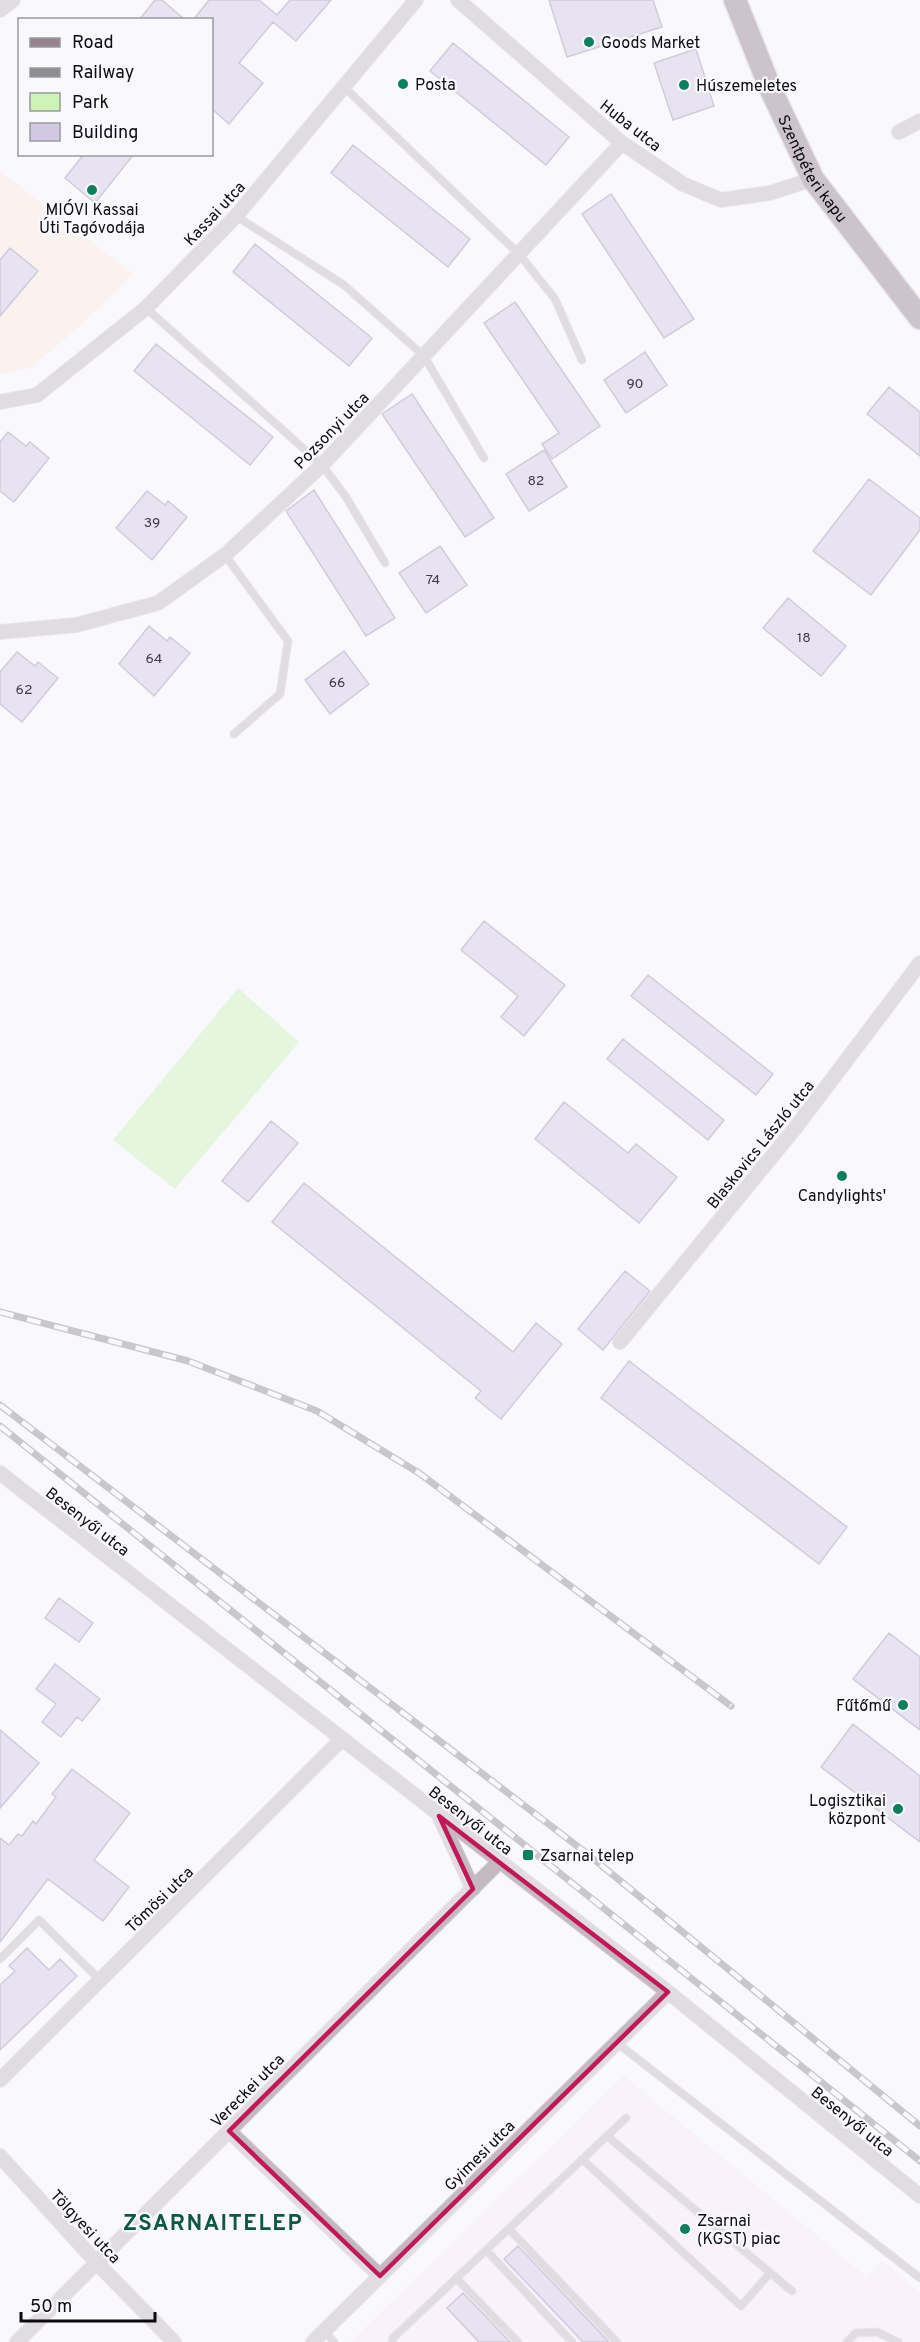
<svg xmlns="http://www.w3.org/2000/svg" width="920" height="2342" font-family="Overpass,sans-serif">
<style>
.commercial{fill:#f9e9fb}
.education{fill:#fdebe1}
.green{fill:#cbf4b5}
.building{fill:#d1c9e3;stroke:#9f97b0;stroke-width:1.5}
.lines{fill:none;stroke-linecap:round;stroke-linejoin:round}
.lane-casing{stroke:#d3d2d8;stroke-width:9}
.street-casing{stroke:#d3d2d8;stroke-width:16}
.primary-casing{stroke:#d3d2d8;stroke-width:25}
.lane{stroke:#c4b8c1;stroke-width:7}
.street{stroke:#c4b8c1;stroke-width:14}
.primary{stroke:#968391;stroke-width:22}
.rail-casing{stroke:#8e8c93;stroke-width:7}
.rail{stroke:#f9f8fd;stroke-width:4.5;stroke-dasharray:14;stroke-linecap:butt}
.marked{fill:none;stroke:#c2185b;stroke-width:4.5;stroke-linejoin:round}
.poi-dot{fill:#0a805f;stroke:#f9f8fd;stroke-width:2}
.labels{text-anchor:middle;stroke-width:4.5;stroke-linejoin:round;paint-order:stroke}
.number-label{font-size:14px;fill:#3e3a47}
.poi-label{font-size:16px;fill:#0d0a13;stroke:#f9f8fd;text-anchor:start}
.street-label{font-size:16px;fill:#0d0a13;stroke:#f9f8fd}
.district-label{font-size:22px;font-weight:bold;letter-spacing:1.5px;fill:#0d5841;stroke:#f9f8fd}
</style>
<rect width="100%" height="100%" fill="#f9f8fd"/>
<path class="commercial" d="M 624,2076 L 867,2277 L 882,2260 L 920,2292 L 920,2342 L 350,2342 Z"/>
<path class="education" d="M 0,171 L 133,274 L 80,326 L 30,368 L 0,374 Z"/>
<path class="green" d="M 238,988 L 299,1042 L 175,1189 L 113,1140 Z"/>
<path class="building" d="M 155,0 L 162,0 L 185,20 L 139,20 Z
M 209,0 L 259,0 L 277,15 L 290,0 L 331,0 L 296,41 L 273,22 L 239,63 L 263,83 L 229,124 L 212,109 L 212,20 L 193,20 Z
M 549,0 L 653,0 L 662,27 L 567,57 Z
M 453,43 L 569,137 L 546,165 L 430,71 Z
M 696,49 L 714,106 L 673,120 L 654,63 Z
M 353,145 L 470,239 L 448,267 L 331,173 Z
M 84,154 L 134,154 L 95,203 L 65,178 Z
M 611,194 L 694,319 L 664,338 L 582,214 Z
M 255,244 L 372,338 L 349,366 L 233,272 Z
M 10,248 L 38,271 L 0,316 L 0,260 Z
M 515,302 L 600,426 L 552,459 L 542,444 L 559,433 L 484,323 Z
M 156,344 L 273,437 L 250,465 L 134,371 Z
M 645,352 L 667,385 L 626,413 L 604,380 Z
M 889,387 L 920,412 L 920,456 L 867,414 Z
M 412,394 L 494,518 L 465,537 L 382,414 Z
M 8,432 L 26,446 L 30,442 L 49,458 L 14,502 L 0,491 L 0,442 Z
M 544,450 L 567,487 L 529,511 L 506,474 Z
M 869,479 L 920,518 L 920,530 L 871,595 L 813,551 Z
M 314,490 L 395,618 L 366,636 L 286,511 Z
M 147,491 L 165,505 L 168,501 L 187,517 L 152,560 L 116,528 Z
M 440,546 L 467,585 L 426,613 L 399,573 Z
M 788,598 L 846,646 L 821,676 L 763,628 Z
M 149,626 L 167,641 L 170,637 L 190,653 L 154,696 L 119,664 Z
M 344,651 L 369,684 L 330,714 L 305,680 Z
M 17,652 L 35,666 L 38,662 L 58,678 L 22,722 L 0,704 L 0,672 Z
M 484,921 L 565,985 L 524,1036 L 501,1017 L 518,996 L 461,950 Z
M 648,975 L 773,1074 L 756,1095 L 631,996 Z
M 623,1039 L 724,1120 L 708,1140 L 607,1059 Z
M 564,1102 L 628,1153 L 636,1144 L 677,1177 L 639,1223 L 535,1139 Z
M 271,1121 L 298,1143 L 248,1202 L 222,1181 Z
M 304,1183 L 513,1352 L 536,1323 L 562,1344 L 501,1419 L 475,1398 L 481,1391 L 272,1222 Z
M 625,1271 L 650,1291 L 603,1350 L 578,1329 Z
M 629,1361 L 847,1527 L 819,1564 L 601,1398 Z
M 59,1598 L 93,1623 L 79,1642 L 45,1618 Z
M 889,1633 L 920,1657 L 920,1730 L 853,1679 Z
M 55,1664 L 100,1699 L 82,1721 L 77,1717 L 61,1737 L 42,1722 L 56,1704 L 36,1689 Z
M 853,1724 L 920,1776 L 920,1842 L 821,1767 Z
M 0,1730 L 39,1763 L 0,1808 Z
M 72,1769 L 130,1813 L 94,1860 L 129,1887 L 103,1921 L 48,1879 L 0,1942 L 0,1838 L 9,1845 L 18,1834 L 22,1836 L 33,1821 L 36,1824 L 56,1797 L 52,1794 Z
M 27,1948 L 49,1970 L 60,1959 L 77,1976 L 0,2050 L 0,1985 L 15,1971 L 9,1966 Z
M 518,2246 L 609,2342 L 583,2342 L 504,2259 Z
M 463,2293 L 490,2321 L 510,2342 L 479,2342 L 447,2308 Z"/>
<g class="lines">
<g class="lane-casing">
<path id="lane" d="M 344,87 L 519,254 L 555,299 L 582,360
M 236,216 L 344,285 L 424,356 L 484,458
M 146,308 L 322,465 L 346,497 L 385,563
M 225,555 L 288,641 L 280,694 L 234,734
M 0,1959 L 39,1920 L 100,1980
M 617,2043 L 920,2278
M 607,2136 L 792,2291
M 582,2159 L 741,2306 L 770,2273
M 509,2229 L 617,2342
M 486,2250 L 572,2342
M 456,2278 L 518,2342
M 324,2331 L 334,2342
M 392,2342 L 393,2338 L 626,2118
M 847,2342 L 856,2333 L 877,2332 L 898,2342"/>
</g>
<g class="street-casing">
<path id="street" d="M 458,0 L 622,143 L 683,184 L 721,200 L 770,193 L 813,179
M 0,10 L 13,0
M 899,132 L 920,121
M 0,402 L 37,395 L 146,308 L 236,216 L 416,0
M 0,632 L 76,625 L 158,603 L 225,555 L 322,465 L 622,143
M 620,1342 L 796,1127 L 920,963
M 0,1473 L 668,1992 L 920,2196
M 440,1818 L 473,1889
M 0,2080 L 341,1740
M 229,2131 L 380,2276
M 0,2156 L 97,2263 L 174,2342
M 17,2342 L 499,1862
M 313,2342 L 668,1992"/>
</g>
<g class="primary-casing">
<g id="primary">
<path id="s1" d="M 735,0 L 771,90 L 813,179 L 920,318"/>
</g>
</g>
<use href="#lane" class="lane"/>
<use href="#street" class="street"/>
<use href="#primary" class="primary"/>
<g class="rail-casing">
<path id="rail" d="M 0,1312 L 188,1361 L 317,1411 L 419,1473 L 731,1706
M 0,1405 L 585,1852 L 920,2126
M 0,1426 L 920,2161"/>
</g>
<use href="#rail" class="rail"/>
</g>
<path d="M0 0H920V2342H0ZM 439,1816 L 668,1992 L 380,2276 L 229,2131 L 473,1889 Z" fill="#f9f8fd" fill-opacity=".55" fill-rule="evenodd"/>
<path class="marked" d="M 439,1816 L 668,1992 L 380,2276 L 229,2131 L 473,1889 Z"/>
<g class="poi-dot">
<circle cx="589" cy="42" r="6"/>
<circle cx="403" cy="84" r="6"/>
<circle cx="684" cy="85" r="6"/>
<circle cx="92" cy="190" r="6"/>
<circle cx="842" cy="1176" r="6"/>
<circle cx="903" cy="1705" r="6"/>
<circle cx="898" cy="1809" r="6"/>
<rect x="522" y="1849" width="12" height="12" rx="3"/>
<circle cx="685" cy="2229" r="6"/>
</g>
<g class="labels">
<g class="number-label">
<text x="635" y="388">90</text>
<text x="536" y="485">82</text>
<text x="152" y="527">39</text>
<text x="433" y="584">74</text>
<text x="804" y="642">18</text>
<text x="154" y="663">64</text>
<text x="337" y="687">66</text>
<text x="24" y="694">62</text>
</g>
<g class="poi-label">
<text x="601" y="48">Goods Market</text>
<text x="415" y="90">Posta</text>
<text x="696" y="91">Húszemeletes</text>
<text x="92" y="215" text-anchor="middle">MIÓVI Kassai<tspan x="92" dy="18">Úti Tagóvodája</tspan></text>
<text x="842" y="1201" text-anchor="middle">Candylights'</text>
<text x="891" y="1711" text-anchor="end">Fűtőmű</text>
<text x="886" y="1806" text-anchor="end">Logisztikai<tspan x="886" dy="18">központ</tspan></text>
<text x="540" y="1861">Zsarnai telep</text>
<text x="697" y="2226">Zsarnai<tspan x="697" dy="18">(KGST) piac</tspan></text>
</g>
<g class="street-label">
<text transform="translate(631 125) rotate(38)" y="6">Huba utca</text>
<text dy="6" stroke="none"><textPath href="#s1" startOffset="186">Szentpéteri kapu</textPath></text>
<text transform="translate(214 213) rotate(-47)" y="6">Kassai utca</text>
<text transform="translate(331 430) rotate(-46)" y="6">Pozsonyi utca</text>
<text transform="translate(760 1144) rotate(-51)" y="6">Blaskovics László utca</text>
<text transform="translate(88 1521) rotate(38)" y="6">Besenyői utca</text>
<text transform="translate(471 1820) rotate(38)" y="6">Besenyői utca</text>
<text transform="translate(159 1899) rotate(-44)" y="6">Tömösi utca</text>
<text transform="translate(247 2090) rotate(-45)" y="6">Vereckei utca</text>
<text transform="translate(853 2121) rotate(39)" y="6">Besenyői utca</text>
<text transform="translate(479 2155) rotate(-45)" y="6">Gyimesi utca</text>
<text transform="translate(86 2226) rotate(47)" y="6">Tölgyesi utca</text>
</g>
<g class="district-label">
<text x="213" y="2230">ZSARNAITELEP</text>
</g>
</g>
<rect x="18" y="18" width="195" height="138" fill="#f9f8fd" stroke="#9b999f" stroke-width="1.5"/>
<rect x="30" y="38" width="30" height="9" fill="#968391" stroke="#9b999f" stroke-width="1.5"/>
<text x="72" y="48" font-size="18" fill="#0d0a13">Road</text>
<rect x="30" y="68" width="30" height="9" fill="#8e8c93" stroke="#9b999f" stroke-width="1.5"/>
<text x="72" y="78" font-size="18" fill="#0d0a13">Railway</text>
<rect x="30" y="93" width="30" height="18" fill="#cbf4b5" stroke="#9b999f" stroke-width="1.5"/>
<text x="72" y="108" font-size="18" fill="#0d0a13">Park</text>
<rect x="30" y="123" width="30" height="18" fill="#d1c9e3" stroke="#9b999f" stroke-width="1.5"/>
<text x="72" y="138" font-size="18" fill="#0d0a13">Building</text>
<path d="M21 2312v9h134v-9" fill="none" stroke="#0d0a13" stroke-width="3"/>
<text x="30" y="2312" font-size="18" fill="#0d0a13" stroke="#f9f8fd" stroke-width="4.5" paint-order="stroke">50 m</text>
</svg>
